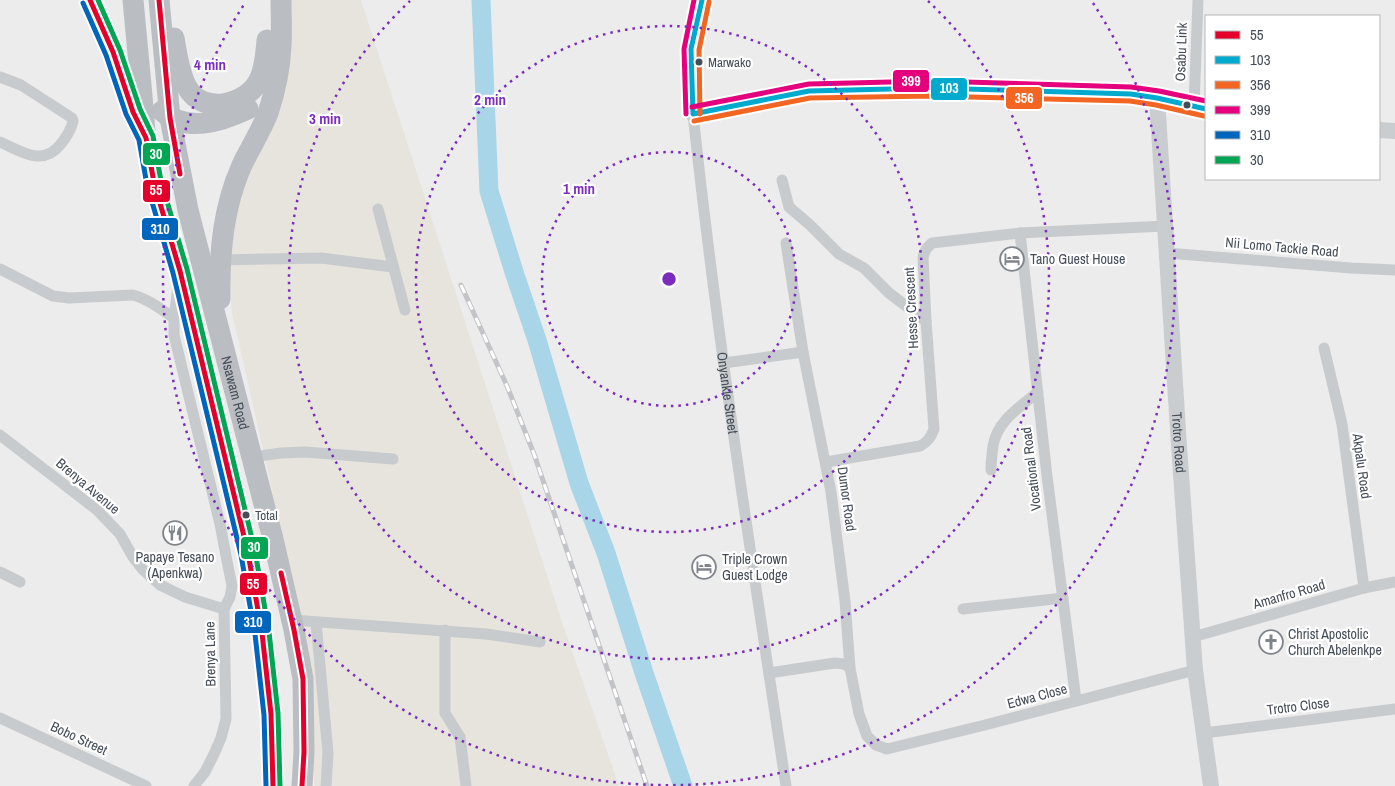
<svg xmlns="http://www.w3.org/2000/svg" width="1395" height="786" font-family="'Archivo Narrow',sans-serif">
<style>
.commercial{fill:#e6e4dc}
.lines{fill:none;stroke-linecap:round;stroke-linejoin:round}
.river{stroke:#a8d5e8;stroke-width:19}
.street{stroke:#c8cbcd;stroke-width:11}
.secondary{stroke:#cacdcf;stroke-width:16}
.highway{stroke:#babdc2;stroke-width:21}
.rail-casing{stroke:#c2c4c7;stroke-width:5}
.rail{stroke:#fff;stroke-width:3;stroke-dasharray:9;stroke-linecap:butt}
.bus-1-casing{stroke:#fff;stroke-width:9}
.bus-2-casing{stroke:#fff;stroke-width:9}
.bus-3-casing{stroke:#fff;stroke-width:9}
.bus-4-casing{stroke:#fff;stroke-width:9}
.bus-5-casing{stroke:#fff;stroke-width:9}
.bus-6-casing{stroke:#fff;stroke-width:9}
.bus-1{stroke:#e4002b;stroke-width:5}
.bus-2{stroke:#00a9ce;stroke-width:5}
.bus-3{stroke:#f26522;stroke-width:5}
.bus-4{stroke:#e5007d;stroke-width:5}
.bus-5{stroke:#0065bd;stroke-width:5}
.bus-6{stroke:#00a651;stroke-width:5}
.ring{fill:none;stroke:#7b2cbf;stroke-width:2.5;stroke-dasharray:2.5 5}
.bus-dot{fill:#454d58;stroke:#fff;stroke-width:2}
.labels{text-anchor:middle;stroke-width:4.5;stroke-linejoin:round;paint-order:stroke}
.bus-label{font-size:13px;fill:#454d58;stroke:#fff;text-anchor:start}
.street-label{font-size:14px;fill:#454d58;stroke:#fff}
.poi-label{font-size:14px;fill:#454d58;stroke:#fff;text-anchor:start}
.centre{fill:#7b2cbf;stroke:#fff;stroke-width:2.5}
.ring-label{font-size:15px;text-anchor:middle;font-weight:bold;fill:#7b2cbf;stroke:#fff;stroke-width:4.5;stroke-linejoin:round;paint-order:stroke}
.line-badge{stroke:#fff;stroke-width:2}
.badge-label{font-size:14px;text-anchor:middle;font-weight:bold;fill:#fff}
</style>
<rect width="100%" height="100%" fill="#edecec"/>
<path class="commercial" d="M 289,0 L 361,0 L 563,625 L 619,786 L 315,786 L 272,489 L 232,313 L 228,259 L 244,175 L 286,89 L 290,48 Z"/>
<g class="lines">
<path class="river" d="M 481,0 L 489,191 L 514,272 L 537,340 L 579,483 L 606,553 L 644,673 L 683,786"/>
<g class="street">
<path d="M 0,77 L 21,85 L 72,118 L 73,121 C 71,130 66,138 60,145 C 42,167 21,151 0,142"/>
<path d="M 1194,106 L 1198,0"/>
<path id="s1" d="M 693,114 C 717,339 752,562 786,786"/>
<path d="M 782,180 L 789,207 L 810,225 L 839,254 L 864,268 L 889,293 L 926,321"/>
<path d="M 378,209 L 405,310"/>
<path d="M 1020,233 L 1047,476 L 1076,700"/>
<path d="M 786,243 L 803,352 L 831,492 L 845,601 L 850,668 L 859,714 L 867,736 L 876,745 L 887,749 L 985,725 L 1195,670"/>
<path d="M 1167,253 L 1351,268 L 1395,270"/>
<path d="M 220,260 L 321,258 L 393,267"/>
<path d="M 0,269 L 53,296 L 69,298 L 133,295 C 148,299 161,309 174,318"/>
<path d="M 178,287 L 174,318 L 174,335 L 220,524 L 227,561 L 232,586 L 230,597 L 224,609 L 226,719 L 221,738 L 214,754 L 205,772 L 194,786"/>
<path d="M 1324,348 L 1342,424 L 1364,588"/>
<path d="M 724,363 L 803,352"/>
<path d="M 0,435 L 97,510 L 120,534 L 133,557 L 143,570 L 160,585 L 185,597 L 224,609"/>
<path d="M 252,457 L 281,453 L 305,452 L 393,459"/>
<path d="M 826,462 L 920,446 C 928,442 931,437 934,429 L 926,321 L 923,257 L 926,249 L 932,243 L 1020,233 L 1165,226"/>
<path d="M 991,470 C 991,462 992,454 993,446 C 997,421 1020,407 1038,392"/>
<path d="M 0,572 L 20,582"/>
<path d="M 963,609 L 1063,598"/>
<path d="M 292,620 L 486,634 L 540,642"/>
<path d="M 316,622 L 328,753 L 326,786"/>
<path d="M 445,630 L 445,713 L 460,737 L 466,786"/>
<path d="M 1193,637 L 1364,588 L 1395,582"/>
<path d="M 769,673 L 835,663 L 844,664 L 850,668"/>
<path d="M 0,718 L 146,786"/>
<path d="M 1204,733 L 1395,709"/>
</g>
<g class="secondary">
<path d="M 702,0 L 691,49 L 693,114 L 809,91 L 858,89 L 931,88 L 1131,94 L 1157,98 L 1206,109"/>
<path id="s2" d="M 1157,98 L 1179,446 L 1195,670 L 1211,786"/>
<path d="M 1379,130 L 1395,131"/>
</g>
<g class="highway">
<path d="M 90,0 L 113,52 L 133,112 L 137,121"/>
<path d="M 133,0 C 136,32 139,64 142,96 C 144,119 145,142 150,164 C 157,201 171,236 180,273 C 195,330 208,387 222,445 C 250,556 276,670 273,786"/>
<path id="s3" d="M 159,0 L 170,118 L 188,210 L 273,539 L 294,630 L 303,679 L 304,752 L 302,786"/>
<path d="M 174,38 C 177,54 179,73 187,87 C 202,116 249,105 260,78 C 265,67 266,53 267,40"/>
<path d="M 162,111 C 187,133 220,122 248,109"/>
<path d="M 220,299 C 219,253 223,207 242,165 C 250,148 261,131 268,113 C 275,92 280,68 281,46 C 282,31 281,15 281,0"/>
</g>
<g class="rail-casing">
<path id="rail" d="M 461,285 L 507,386 L 534,454 L 647,786"/>
</g>
<use href="#rail" class="rail"/>
<g class="bus-1-casing">
<path id="bus-1" d="M 90,0 L 113,52 L 133,112 L 146,138 L 154,183 L 180,271 L 248,553 L 262,633 L 271,714 L 273,786
M 159,0 L 170,118 L 180,174
M 281,573 L 294,630 L 303,679 L 304,752 L 302,786"/>
</g>
<g class="bus-2-casing">
<path id="bus-2" d="M 693,114 L 809,91 L 931,88 L 1131,94 L 1157,98 L 1206,109
M 693,114 L 691,49 L 702,0"/>
</g>
<g class="bus-3-casing">
<path id="bus-3" d="M 700,114 L 699,50 L 709,2
M 694,121 L 810,98 L 931,96 L 1130,101 L 1156,105 L 1204,116"/>
</g>
<g class="bus-4-casing">
<path id="bus-4" d="M 692,107 L 809,84 L 931,81 L 1131,87 L 1159,91 L 1206,101
M 686,114 L 684,49 L 694,0"/>
</g>
<g class="bus-5-casing">
<path id="bus-5" d="M 83,3 L 106,55 L 126,114 L 139,140 L 147,185 L 173,273 L 241,555 L 255,634 L 264,715 L 266,786"/>
</g>
<g class="bus-6-casing">
<path id="bus-6" d="M 98,0 L 120,50 L 140,109 L 153,136 L 161,181 L 187,269 L 255,551 L 269,632 L 278,713 L 280,786"/>
</g>
<use href="#bus-1" class="bus-1"/>
<use href="#bus-2" class="bus-2"/>
<use href="#bus-3" class="bus-3"/>
<use href="#bus-4" class="bus-4"/>
<use href="#bus-5" class="bus-5"/>
<use href="#bus-6" class="bus-6"/>
</g>
<g class="ring">
<circle cx="669" cy="279" r="127"/>
<circle cx="669" cy="279" r="253"/>
<path d="M928 1A380 380 0 1 1 410 1"/>
<path d="M1093 3A506 506 0 1 1 245 3"/>
</g>
<defs>
<g id="hotel-ring" transform="scale(1.25)"><circle r="9.5" fill="#fff" stroke="#80858c" stroke-width="1.5"/><path d="M-6-4.5h1.5V1H6V5H4.5V3h-9V5H-6ZM-4 0a1.8 1.8 0 1 1 3.6 0ZM.5 0V-2.5h3Q6-2.5 6 0Z" fill="#80858c"/></g>
<g id="restaurant-ring" transform="scale(1.25)"><circle r="9.5" fill="#fff" stroke="#80858c" stroke-width="1.5"/><path d="M-5-6h1v4h1v-4h1v4h1v-4h1v5L-1.5 .5V6h-2V.5L-5-1ZM5-6V6H3V1.5H1.5Q1.5-4 5-6Z" fill="#80858c"/></g>
<g id="church-ring" transform="scale(1.25)"><circle r="9.5" fill="#fff" stroke="#80858c" stroke-width="1.5"/><path d="M-1.2-6h2.4v3.5h3.3v2.4h-3.3V6h-2.4V-.1h-3.3v-2.4h3.3Z" fill="#80858c"/></g>
</defs>
<g fill-rule="evenodd">
<use href="#hotel-ring" x="1012" y="259"/>
<use href="#restaurant-ring" x="175" y="533"/>
<use href="#hotel-ring" x="704" y="567"/>
<use href="#church-ring" x="1271" y="642"/>
</g>
<g class="bus-dot">
<circle cx="699" cy="62" r="4.5"/>
<circle cx="1187" cy="105" r="4.5"/>
<circle cx="246" cy="515" r="4.5"/>
</g>
<g class="labels">
<g class="bus-label">
<text x="708" y="67">Marwako</text>
<text x="255" y="520">Total</text>
</g>
<g class="street-label">
<text transform="translate(1181 52) rotate(-88)" y="5">Osabu Link</text>
<text transform="translate(1282 247) rotate(5)" y="5">Nii Lomo Tackie Road</text>
<text transform="translate(911 308) rotate(-93)" y="5">Hesse Crescent</text>
<text dy="5" stroke="none"><textPath href="#s3" startOffset="401">Nsawam Road</textPath></text>
<text dy="5" stroke="none"><textPath href="#s1" startOffset="281">Onyankle Street</textPath></text>
<text dy="5" stroke="none"><textPath href="#s2" startOffset="345">Trotro Road</textPath></text>
<text transform="translate(1362 466) rotate(82)" y="5">Akpalu Road</text>
<text transform="translate(1031 469) rotate(-97)" y="5">Vocational Road</text>
<text transform="translate(88 486) rotate(40)" y="5">Brenya Avenue</text>
<text transform="translate(847 499) rotate(82)" y="5">Dumor Road</text>
<text transform="translate(1289 594) rotate(-16)" y="5">Amanfro Road</text>
<text transform="translate(210 654) rotate(-91)" y="5">Brenya Lane</text>
<text transform="translate(1037 696) rotate(-15)" y="5">Edwa Close</text>
<text transform="translate(1298 706) rotate(-7)" y="5">Trotro Close</text>
<text transform="translate(79 738) rotate(25)" y="5">Bobo Street</text>
</g>
<g class="poi-label">
<text x="1030" y="264">Tano Guest House</text>
<text x="175" y="562" text-anchor="middle">Papaye Tesano<tspan x="175" dy="16">(Apenkwa)</tspan></text>
<text x="722" y="564">Triple Crown<tspan x="722" dy="16">Guest Lodge</tspan></text>
<text x="1288" y="639">Christ Apostolic<tspan x="1288" dy="16">Church Abelenkpe</tspan></text>
</g>
</g>
<circle cx="669" cy="279" r="8" class="centre"/>
<g class="ring-label">
<text x="210" y="70">4 min</text>
<text x="490" y="105">2 min</text>
<text x="325" y="124">3 min</text>
<text x="579" y="194">1 min</text>
</g>
<g class="line-badge">
<rect x="892" y="69" width="38" height="24" rx="5" fill="#e5007d"/>
<rect x="930" y="77" width="38" height="24" rx="5" fill="#00a9ce"/>
<rect x="1005" y="86" width="38" height="24" rx="5" fill="#f26522"/>
<rect x="142" y="142" width="29" height="24" rx="5" fill="#00a651"/>
<rect x="142" y="179" width="29" height="24" rx="5" fill="#e4002b"/>
<rect x="141" y="217" width="38" height="24" rx="5" fill="#0065bd"/>
<rect x="240" y="536" width="29" height="24" rx="5" fill="#00a651"/>
<rect x="239" y="572" width="29" height="24" rx="5" fill="#e4002b"/>
<rect x="234" y="610" width="38" height="24" rx="5" fill="#0065bd"/>
</g>
<g class="badge-label">
<text x="911" y="86">399</text>
<text x="949" y="93">103</text>
<text x="1024" y="103">356</text>
<text x="156" y="159">30</text>
<text x="156" y="195">55</text>
<text x="160" y="234">310</text>
<text x="254" y="552">30</text>
<text x="253" y="589">55</text>
<text x="253" y="627">310</text>
</g>
<rect x="1205" y="15" width="175" height="165" fill="#ffffff" stroke="#b5b8bc"/>
<rect x="1215" y="31" width="25" height="8" fill="#e4002b" stroke="#b5b8bc"/>
<text x="1250" y="40" font-size="15" fill="#454d58">55</text>
<rect x="1215" y="56" width="25" height="8" fill="#00a9ce" stroke="#b5b8bc"/>
<text x="1250" y="65" font-size="15" fill="#454d58">103</text>
<rect x="1215" y="81" width="25" height="8" fill="#f26522" stroke="#b5b8bc"/>
<text x="1250" y="90" font-size="15" fill="#454d58">356</text>
<rect x="1215" y="106" width="25" height="8" fill="#e5007d" stroke="#b5b8bc"/>
<text x="1250" y="115" font-size="15" fill="#454d58">399</text>
<rect x="1215" y="131" width="25" height="8" fill="#0065bd" stroke="#b5b8bc"/>
<text x="1250" y="140" font-size="15" fill="#454d58">310</text>
<rect x="1215" y="156" width="25" height="8" fill="#00a651" stroke="#b5b8bc"/>
<text x="1250" y="165" font-size="15" fill="#454d58">30</text>
</svg>
